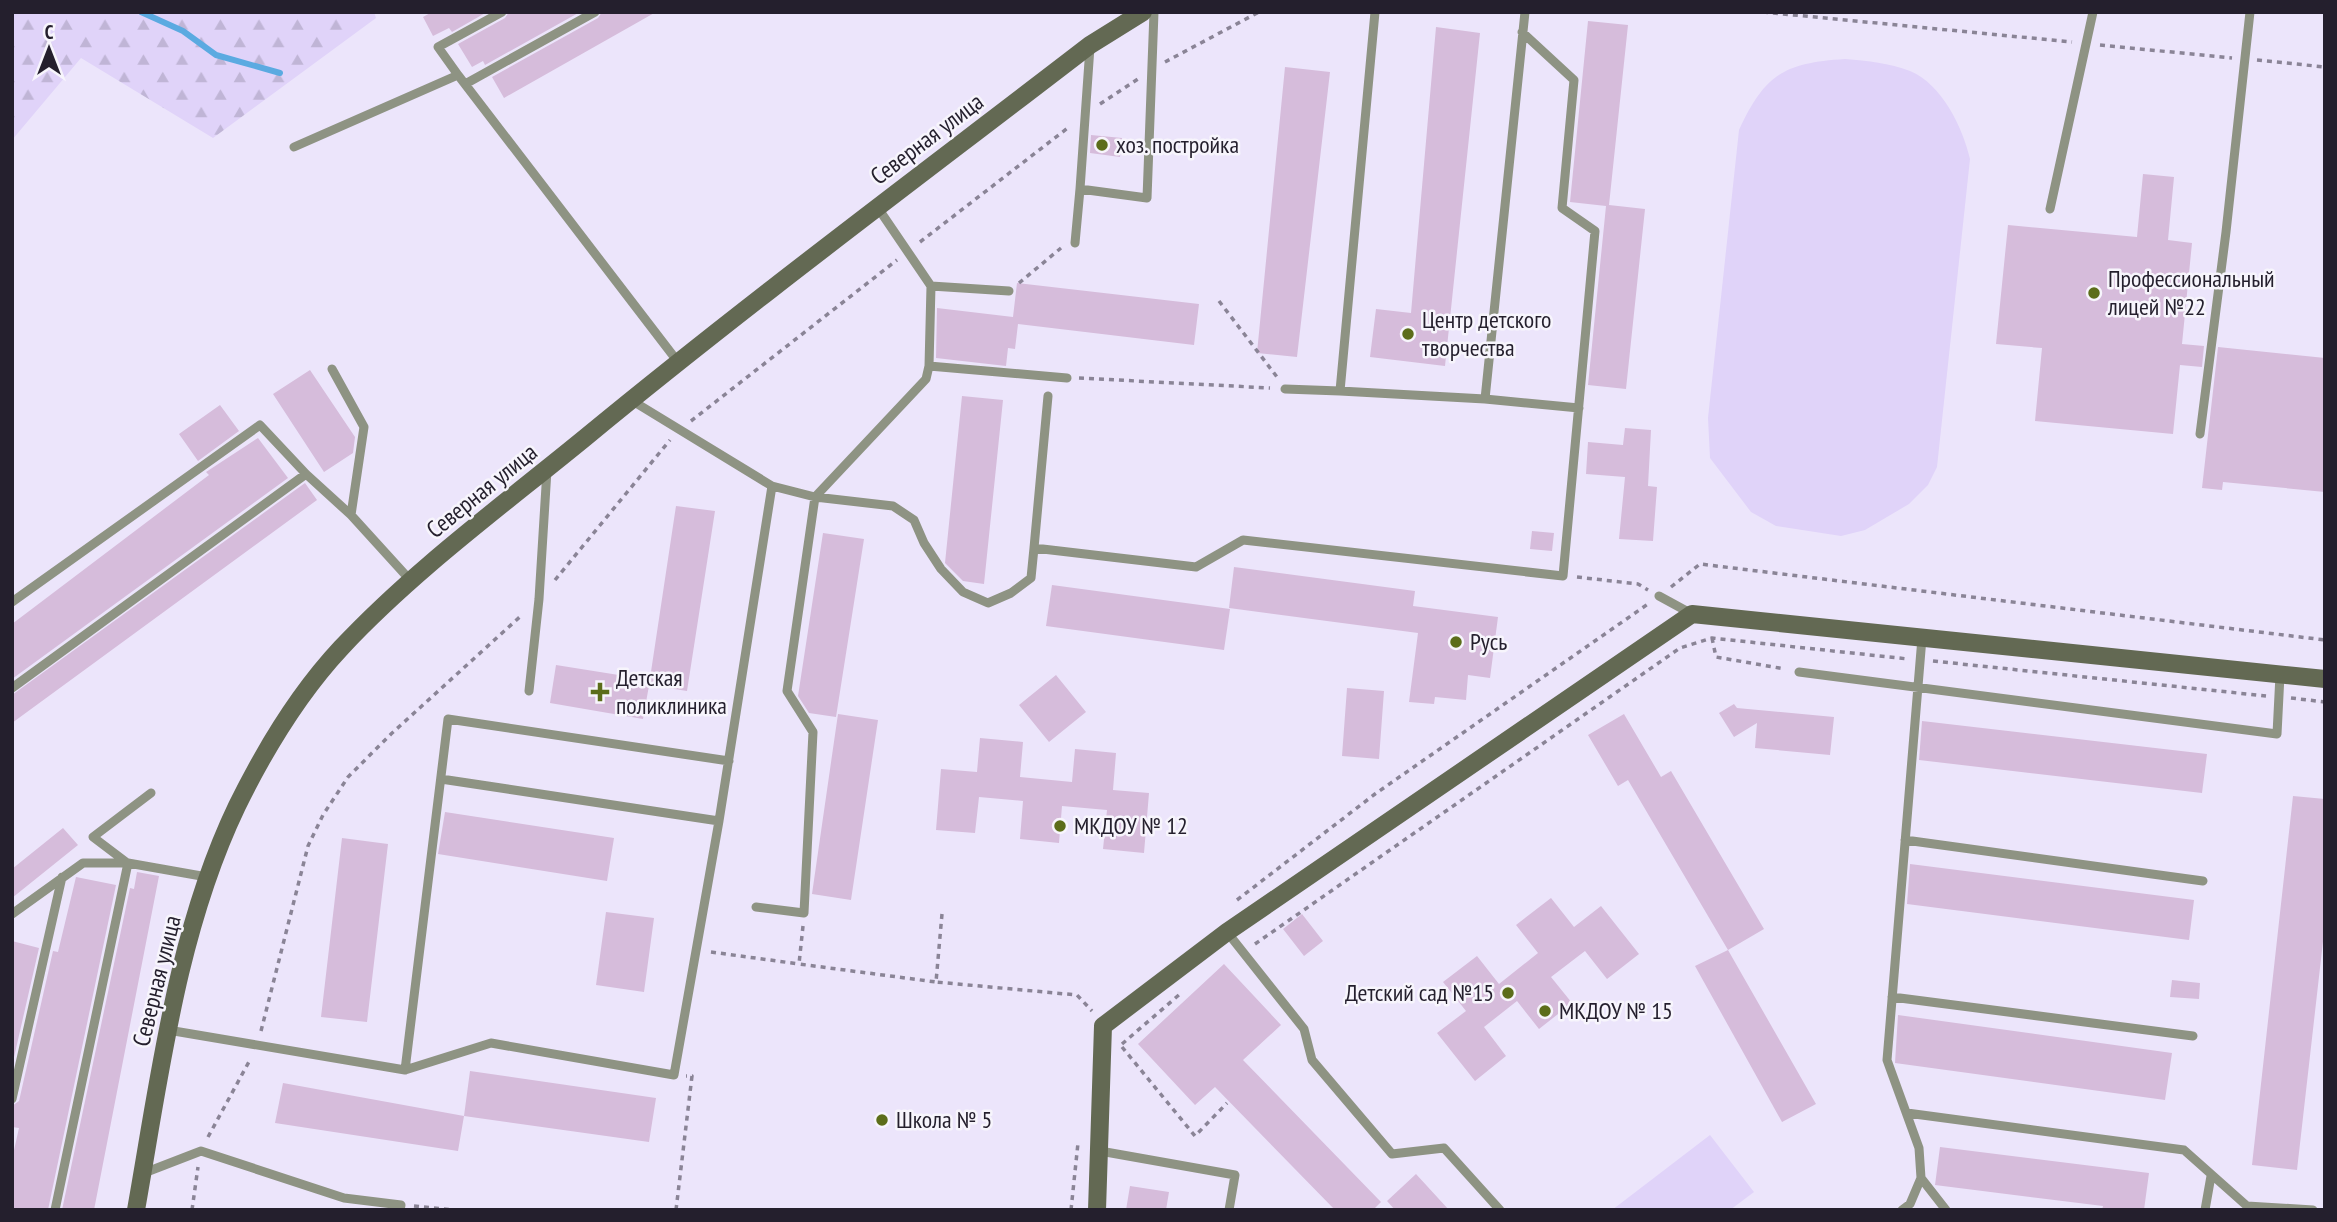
<svg xmlns="http://www.w3.org/2000/svg" width="2337" height="1222" font-family="'PT Sans Narrow',sans-serif">
<style>
.forest{fill:url(#forest-firs)}
.pitch{fill:#e0d3f9}
.lines{fill:none;stroke-linecap:round;stroke-linejoin:round}
.stream{stroke:#5baae1;stroke-width:6}
.building{fill:#d6bcdb}
.path{stroke:#8a8496;stroke-width:3.5;stroke-dasharray:5 5;stroke-linecap:butt}
.lane{stroke:#8e9383;stroke-width:9}
.secondary{stroke:#636953;stroke-width:18}
.poi-dot{fill:#5c6d1a;stroke:#f7f5fc;stroke-width:2.5}
.labels{text-anchor:middle;stroke-width:5;stroke-linejoin:round;paint-order:stroke}
.street-label{font-size:24px;fill:#241f2d;stroke:#f7f5fc}
.poi-label{font-size:24px;fill:#241f2d;stroke:#f7f5fc;text-anchor:start}
</style>
<defs>
<pattern id="forest-firs" width="22" height="20" patternUnits="userSpaceOnUse" patternTransform="scale(1.75)"><rect width="22" height="20" fill="#e0d3f9"/><path d="M5 1l3.5 6h-7zM16 11l3.5 6h-7z" fill="#c0b5d6"/></pattern>
</defs>
<rect width="100%" height="100%" fill="#ece5fb"/>
<path class="forest" d="M 12,12 L 374,12 L 376,18 L 213,138 L 81,58 L 12,140 Z"/>
<path class="pitch" d="M 1845,59 C 1868,61 1889,63 1910,71 C 1942,84 1963,128 1970,159 L 1937,467 L 1928,485 L 1909,504 L 1865,530 L 1841,536 L 1776,526 L 1751,512 L 1710,458 L 1708,418 L 1739,130 C 1765,74 1784,63 1845,59 Z
M 1710,1135 L 1754,1192 L 1730,1210 L 1612,1210 Z"/>
<g class="lines">
<path class="stream" d="M 141,12 L 183,31 L 216,55 L 280,73"/>
</g>
<path class="building" d="M 432,12 L 487,12 L 452,32 L 449,28 L 433,36 L 423,17 Z
M 509,12 L 580,12 L 485,65 L 483,61 L 472,67 L 458,44 L 505,18 Z
M 602,12 L 656,12 L 504,98 L 492,77 L 598,18 Z
M 1588,21 L 1628,25 L 1609,205 L 1645,209 L 1626,389 L 1588,385 L 1606,206 L 1570,202 Z
M 1436,27 L 1480,33 L 1445,366 L 1370,357 L 1376,309 L 1411,313 Z
M 1285,67 L 1330,72 L 1297,357 L 1257,353 Z
M 1091,135 L 1122,138 L 1120,157 L 1090,153 Z
M 2143,174 L 2174,177 L 2168,240 L 2192,243 L 2182,344 L 2204,346 L 2202,367 L 2180,365 L 2173,434 L 2035,421 L 2042,348 L 1996,344 L 2008,225 L 2137,237 Z
M 1017,283 L 1199,304 L 1194,345 L 1018,324 L 1015,349 L 1008,348 L 1006,366 L 936,358 L 937,308 L 1013,317 Z
M 2218,347 L 2325,358 L 2325,492 L 2223,482 L 2222,490 L 2202,488 Z
M 310,370 L 355,437 L 353,453 L 324,472 L 273,394 Z
M 962,396 L 1003,400 L 984,584 L 963,581 L 945,563 Z
M 220,405 L 239,431 L 198,461 L 179,434 Z
M 1625,428 L 1651,430 L 1648,486 L 1657,487 L 1653,541 L 1619,539 L 1625,477 L 1586,474 L 1588,442 L 1623,445 Z
M 258,438 L 288,478 L 12,679 L 12,624 L 209,475 L 206,472 Z
M 305,483 L 317,500 L 12,723 L 12,695 Z
M 676,506 L 715,511 L 687,691 L 649,685 Z
M 1532,531 L 1554,533 L 1552,551 L 1530,549 Z
M 823,533 L 864,539 L 836,717 L 809,713 L 798,696 Z
M 1234,567 L 1415,591 L 1413,606 L 1498,617 L 1490,678 L 1468,675 L 1466,700 L 1435,697 L 1434,704 L 1409,702 L 1418,633 L 1229,608 Z
M 1052,585 L 1230,609 L 1224,650 L 1046,626 Z
M 556,665 L 650,680 L 643,719 L 550,703 Z
M 1056,675 L 1086,712 L 1049,742 L 1019,705 Z
M 1347,688 L 1384,691 L 1379,759 L 1342,756 Z
M 1734,704 L 1737,708 L 1834,717 L 1830,755 L 1755,748 L 1757,723 L 1734,737 L 1719,713 Z
M 838,714 L 878,720 L 851,900 L 812,894 Z
M 1624,714 L 1661,777 L 1671,771 L 1764,929 L 1728,950 L 1628,780 L 1618,786 L 1588,735 Z
M 1922,721 L 2207,754 L 2202,793 L 1919,760 Z
M 980,738 L 1023,742 L 1020,777 L 1072,782 L 1075,749 L 1116,753 L 1113,790 L 1149,793 L 1144,853 L 1103,849 L 1107,810 L 1062,806 L 1059,843 L 1020,839 L 1023,801 L 979,797 L 975,833 L 936,830 L 941,769 L 977,772 Z
M 2293,796 L 2325,799 L 2325,924 L 2297,1170 L 2252,1165 Z
M 445,812 L 614,838 L 607,881 L 438,854 Z
M 63,828 L 78,845 L 12,898 L 12,869 Z
M 342,838 L 388,844 L 367,1022 L 321,1017 Z
M 1910,864 L 2194,900 L 2189,940 L 1907,904 Z
M 137,872 L 159,876 L 94,1210 L 62,1210 L 130,888 L 134,889 Z
M 76,877 L 116,885 L 48,1210 L 12,1210 L 12,1159 L 19,1128 L 12,1127 L 12,1106 L 19,1101 L 53,951 L 58,952 Z
M 1551,898 L 1574,927 L 1601,906 L 1639,954 L 1607,979 L 1585,951 L 1551,977 L 1572,1003 L 1539,1029 L 1517,1001 L 1484,1027 L 1506,1056 L 1475,1081 L 1437,1033 L 1466,1011 L 1443,982 L 1477,956 L 1499,984 L 1538,953 L 1516,925 Z
M 606,912 L 654,918 L 644,992 L 596,985 Z
M 1302,914 L 1323,941 L 1304,956 L 1283,929 Z
M 12,941 L 39,948 L 12,1066 Z
M 1728,950 L 1816,1104 L 1782,1122 L 1695,966 Z
M 1224,964 L 1281,1025 L 1243,1060 L 1381,1202 L 1373,1210 L 1335,1210 L 1215,1087 L 1195,1105 L 1138,1044 Z
M 2172,980 L 2200,983 L 2199,999 L 2170,997 Z
M 1898,1015 L 2172,1053 L 2165,1100 L 1895,1063 Z
M 470,1071 L 656,1098 L 649,1142 L 464,1116 Z
M 283,1083 L 464,1116 L 458,1151 L 275,1123 Z
M 1940,1147 L 2149,1173 L 2144,1210 L 2102,1210 L 2103,1206 L 1935,1185 Z
M 1416,1174 L 1449,1210 L 1395,1210 L 1387,1201 Z
M 1130,1186 L 1169,1192 L 1166,1210 L 1126,1210 Z"/>
<g class="lines">
<path class="path" d="M 1763,12 L 2072,42
M 2100,45 L 2232,58
M 2257,60 L 2325,67
M 1165,62 L 1259,12
M 1100,104 L 1138,79
M 920,242 L 1069,127
M 1019,283 L 1061,248
M 1219,301 L 1277,377
M 1079,378 L 1270,388
M 691,421 L 897,260
M 1577,577 L 1638,584 L 1648,590
M 555,580 L 670,440
M 1671,587 L 1700,564 L 2325,640
M 1712,638 L 1716,657 L 1785,669
M 1933,661 L 2266,696
M 2291,698 L 2325,702
M 1237,900 L 1375,794 L 1648,604
M 942,914 L 936,982 L 1077,995 L 1092,1011
M 803,926 L 799,964 L 936,982
M 1255,944 L 1680,648 L 1712,638 L 1908,659
M 711,952 L 799,964
M 261,1031 L 308,846 L 323,815 L 348,777 L 391,734 L 523,614
M 1122,1044 L 1180,994
M 1122,1047 L 1195,1136 L 1227,1103
M 208,1137 L 251,1058
M 414,1206 L 453,1210
M 192,1210 L 198,1167
M 676,1210 L 692,1076 L 686,1076
M 1071,1210 L 1078,1143"/>
<path class="lane" d="M 1375,12 L 1340,391 L 1485,399 L 1525,12
M 458,75 L 678,362
M 467,83 L 595,12
M 294,147 L 458,75 L 438,47 L 502,12
M 1080,189 L 1090,47
M 2050,209 L 2093,12
M 1075,243 L 1080,189 L 1147,198 L 1154,12
M 931,286 L 1009,291
M 929,366 L 1067,378
M 332,369 L 364,427 L 351,515
M 1285,389 L 1340,391
M 1048,396 L 1034,548 L 1196,567 L 1243,540 L 1563,576 L 1595,231 L 1562,208 L 1574,80 L 1522,32
M 1485,399 L 1579,408
M 631,400 L 772,486
M 2200,434 L 2226,232 L 2250,12
M 1659,596 L 1692,614
M 12,602 L 260,425 L 306,474
M 1799,672 L 2277,734 L 2280,675
M 12,688 L 306,474 L 351,515 L 411,581
M 529,691 L 539,599 L 547,470
M 441,779 L 719,821
M 1905,840 L 2203,881
M 126,862 L 93,837 L 151,793
M 756,907 L 804,913 L 813,732 L 787,691 L 815,497 L 926,379 L 929,366 L 931,286 L 878,208
M 12,914 L 83,863 L 128,863
M 1227,932 L 1304,1029 L 1312,1060 L 1392,1154 L 1444,1148 L 1500,1210
M 1892,997 L 2193,1036
M 168,1030 L 405,1070 L 448,719 L 729,761
M 405,1070 L 491,1043 L 674,1075 L 719,821 L 772,486 L 815,497 L 893,506 L 914,520 L 924,543 L 941,569 L 963,592 L 988,603 L 1011,593 L 1031,578 L 1034,548
M 12,1099 L 62,877
M 1907,1113 L 2184,1150 L 2247,1206 L 2313,1210
M 1100,1151 L 1235,1175 L 1229,1210
M 144,1173 L 201,1151 L 344,1198 L 401,1205 L 400,1210
M 1921,1178 L 1946,1210
M 55,1210 L 128,863 L 207,877
M 1902,1210 L 1910,1204 L 1921,1178 L 1919,1148 L 1887,1060 L 1922,638
M 2205,1210 L 2211,1176"/>
<path class="secondary" d="M 136,1210 C 160,1075 177,931 237,806 C 264,751 299,693 341,648 C 414,570 503,505 586,437 C 750,302 921,175 1090,45 L 1143,12
M 1097,1210 L 1103,1026 L 1227,932 L 1692,614 L 2325,679"/>
</g>
<g class="poi-dot">
<circle cx="1102" cy="145" r="7"/>
<circle cx="2094" cy="293" r="7"/>
<circle cx="1408" cy="334" r="7"/>
<circle cx="1456" cy="642" r="7"/>
<path d="M596.5 681.5h7v7h7v7h-7v7h-7v-7h-7v-7h7z"/>
<circle cx="1060" cy="826" r="7"/>
<circle cx="1508" cy="993" r="7"/>
<circle cx="1545" cy="1011" r="7"/>
<circle cx="882" cy="1120" r="7"/>
</g>
<g class="labels">
<g class="street-label">
<text transform="translate(927 139) rotate(-37)" y="8">Северная улица</text>
<text transform="translate(482 491) rotate(-39)" y="8">Северная улица</text>
<text transform="translate(157 981) rotate(-76)" y="8">Северная улица</text>
</g>
<g class="poi-label">
<text x="1116" y="153">хоз. постройка</text>
<text x="2108" y="287">Профессиональный<tspan x="2108" dy="28">лицей №22</tspan></text>
<text x="1422" y="328">Центр детского<tspan x="1422" dy="28">творчества</tspan></text>
<text x="1470" y="650">Русь</text>
<text x="616" y="686">Детская<tspan x="616" dy="28">поликлиника</tspan></text>
<text x="1074" y="834">МКДОУ № 12</text>
<text x="1494" y="1001" text-anchor="end">Детский сад №15</text>
<text x="1559" y="1019">МКДОУ № 15</text>
<text x="896" y="1128">Школа № 5</text>
</g>
</g>
<rect width="2337" height="1222" fill="none" stroke="#241f2d" stroke-width="28"/>
<g transform="translate(49 49)" stroke="#f7f5fc" stroke-width="5" paint-order="stroke">
<path d="M0-5L12 26L0 18L-12 26Z" fill="#241f2d"/>
<text y="-10" font-size="19" font-weight="bold" text-anchor="middle" fill="#241f2d">С</text>
</g>
</svg>
